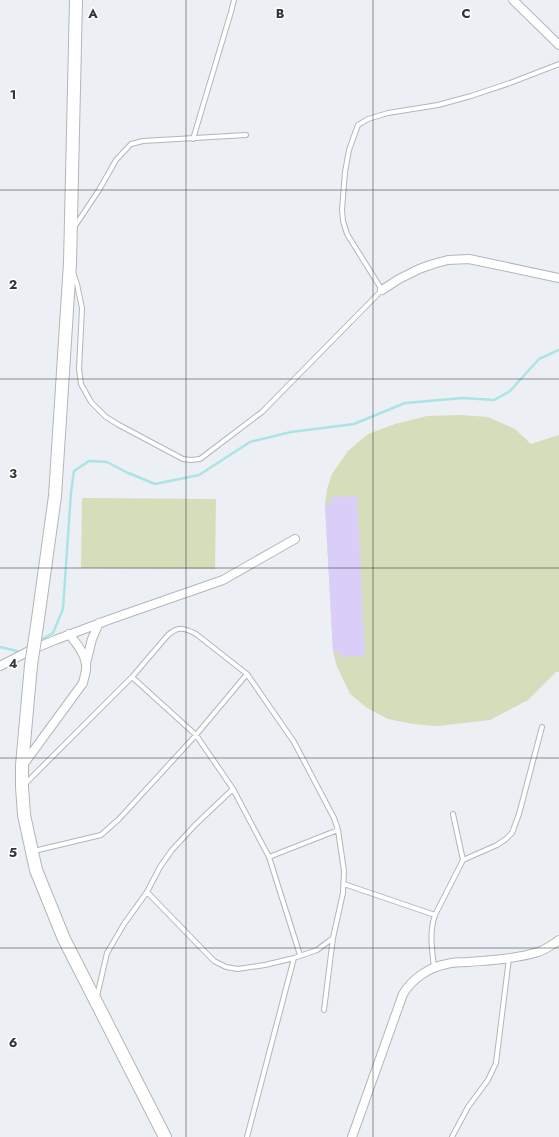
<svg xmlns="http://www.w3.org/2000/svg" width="559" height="1137" font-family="Jost,sans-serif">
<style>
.green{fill:#d5ddbb}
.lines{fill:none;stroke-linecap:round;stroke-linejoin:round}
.stream{stroke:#aae4e4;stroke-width:2.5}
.building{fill:#dacef8}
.lane-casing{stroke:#b2b6ba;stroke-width:6}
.street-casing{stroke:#b2b6ba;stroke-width:10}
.secondary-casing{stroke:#b2b6ba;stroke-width:14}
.lane{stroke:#fff;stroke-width:4}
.street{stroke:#fff;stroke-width:8}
.secondary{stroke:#fff;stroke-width:12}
.secondary-bridge-casing{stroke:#b2b6ba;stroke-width:14;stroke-linecap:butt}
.secondary-bridge{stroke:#fff;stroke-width:12}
.grid{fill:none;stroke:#343537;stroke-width:1;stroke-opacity:0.55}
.grid-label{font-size:13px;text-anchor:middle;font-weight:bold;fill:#343537;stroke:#fff;stroke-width:3;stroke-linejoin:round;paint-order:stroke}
</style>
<rect width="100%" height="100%" fill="#ecf0f4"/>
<path class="green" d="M 460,415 L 488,417 L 515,429 L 531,444 L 559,435 L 559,672 L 556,672 L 528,700 L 490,720 L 437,726 L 413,724 L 388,719 L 367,708 L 350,694 L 336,664 L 333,651 L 325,504 L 327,489 L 332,474 L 348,451 L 368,434 L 395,424 L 427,416 Z
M 82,498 L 216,499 L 215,569 L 81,568 Z"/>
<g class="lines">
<path class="stream" d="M 39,641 L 53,633 L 63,609 L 71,492 L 74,471 L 89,461 L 107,462 L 126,472 L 155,484 L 199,475 L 250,442 L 291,432 L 354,424 L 405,403 L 463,398 L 494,400 L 510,391 L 539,359 L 559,350
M 0,647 L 21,652 L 22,651"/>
</g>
<path class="building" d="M 357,496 L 365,656 L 340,657 L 339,651 L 333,651 L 325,504 L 332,503 L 331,497 Z"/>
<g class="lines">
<g class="lane-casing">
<path id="lane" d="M 193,139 L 231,12 L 234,0
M 75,226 L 99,190 L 116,160 L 131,144 L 143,141 L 246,135
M 74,275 L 77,284 L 82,308 L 79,369 L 81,384 L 91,402 L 106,417 L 119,425 L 183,459 L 191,460 L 200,459 L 262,412 L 382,290 L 347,234 L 343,221 L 342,210 L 345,172 L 349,150 L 358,125 L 368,119 L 388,113 L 438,105 L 471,96 L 510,83 L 559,64
M 132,677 L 196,735 L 233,789 L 269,857 L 338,830
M 24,785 L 132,677 L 168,635 C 178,626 185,628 196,634 L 247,674 L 294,742 L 334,818 L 338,830 L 344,871 L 343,893 L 333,938 L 317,950 L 294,958 L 265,965 L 238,969 L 226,967 L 214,961 L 147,892
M 34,851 L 101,835 L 119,819 L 196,735 L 247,674
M 269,857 L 300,955
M 463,860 L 497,845 L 506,839 L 512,833 L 519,814 L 542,727
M 344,884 L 435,915
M 434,967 C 432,949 429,933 435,915 L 463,860 L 453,814
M 97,996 L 107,953 L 124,924 L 147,892 L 160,867 L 172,850 L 196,824 L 233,789
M 324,1010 L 333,938
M 247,1137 L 294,958
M 452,1137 L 468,1107 L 488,1080 L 496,1063 L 509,958"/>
</g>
<g class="street-casing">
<path id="street" d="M 513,0 L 559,45
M 382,290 L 399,279 L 419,269 L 433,264 L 448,260 L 469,259 L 559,278
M 86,663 L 92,639 L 99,623
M 0,666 L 31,650 L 55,640 L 111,619 L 223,580 L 295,539
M 23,765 L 83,683 C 84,677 87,671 86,665 C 85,653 76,643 69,634
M 352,1137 L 403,994 C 412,979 429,967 447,964 C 453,962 461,962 468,962 C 491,960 515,959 538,952 C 545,950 552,945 559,940"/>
</g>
<g class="secondary-casing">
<path id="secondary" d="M 37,626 L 55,496 L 70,263 L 76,0
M 31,665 L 22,765 L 22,787 L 24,815 L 36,870 L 64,939 L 165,1137"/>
</g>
<use href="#lane" class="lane"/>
<use href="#street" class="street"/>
<use href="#secondary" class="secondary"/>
<g class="secondary-bridge-casing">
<path id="secondary-bridge" d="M 31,665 L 37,626"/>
</g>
<use href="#secondary-bridge" class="secondary-bridge"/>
</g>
<path class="grid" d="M 186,0 L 186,1137M 373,0 L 373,1137M 0,190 L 559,190M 0,379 L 559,379M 0,568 L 559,568M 0,758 L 559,758M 0,948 L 559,948"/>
<g class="grid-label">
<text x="93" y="18">A</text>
<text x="280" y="18">B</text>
<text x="466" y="18">C</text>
<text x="13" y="99">1</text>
<text x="13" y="289">2</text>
<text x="13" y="478">3</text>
<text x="13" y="668">4</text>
<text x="13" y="857">5</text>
<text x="13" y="1047">6</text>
</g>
</svg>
